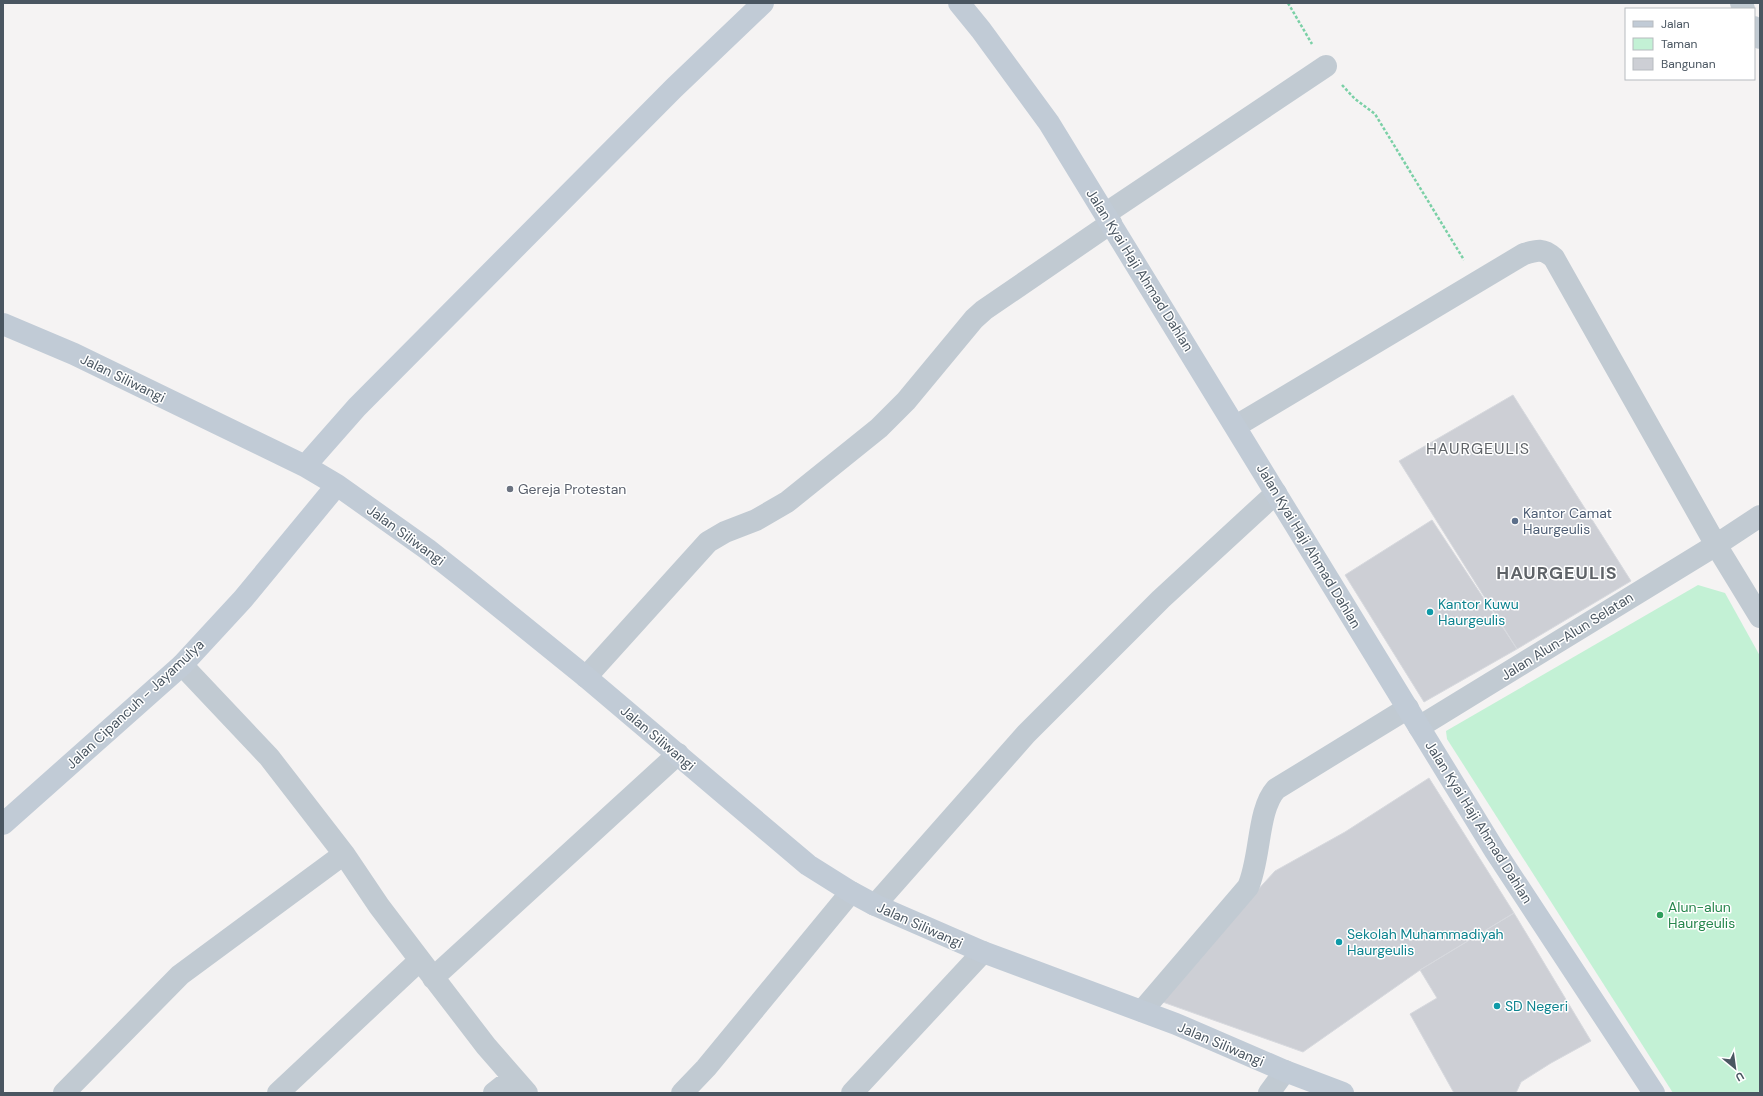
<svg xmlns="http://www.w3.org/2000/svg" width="1763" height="1096" font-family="'DM Sans',sans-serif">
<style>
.green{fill:#c3f1d5}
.building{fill:#cdcfd5;stroke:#d7d9de}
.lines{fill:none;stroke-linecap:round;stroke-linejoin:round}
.path{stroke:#7ad0a6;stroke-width:2.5;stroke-dasharray:3 2;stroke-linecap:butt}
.street{stroke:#c1cad2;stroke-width:22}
.secondary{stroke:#c1cbd6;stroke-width:22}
.worship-dot{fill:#6b7280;stroke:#fff;stroke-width:1.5}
.service-dot{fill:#5c6f8a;stroke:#fff;stroke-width:1.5}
.culture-dot{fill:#0f9aa8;stroke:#fff;stroke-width:1.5}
.leisure-dot{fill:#2e9e5b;stroke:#fff;stroke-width:1.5}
.labels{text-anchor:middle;stroke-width:3;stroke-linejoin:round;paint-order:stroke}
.street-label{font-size:14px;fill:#4a5661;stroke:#fff}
.worship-label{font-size:14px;fill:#5b616d;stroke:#fff;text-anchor:start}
.service-label{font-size:14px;fill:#4e5e75;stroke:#fff;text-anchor:start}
.culture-label{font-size:14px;fill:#0d838f;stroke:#fff;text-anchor:start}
.leisure-label{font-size:14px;fill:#27864d;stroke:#fff;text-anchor:start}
.quarter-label{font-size:16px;letter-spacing:1px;fill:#5f6368;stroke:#fff}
.district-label{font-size:18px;font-weight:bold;letter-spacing:1px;fill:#5f6368;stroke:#fff}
</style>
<rect width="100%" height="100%" fill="#f5f3f3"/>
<path class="green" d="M 1698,585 L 1725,593 L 1760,656 L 1760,1091 L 1756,1093 L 1673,1093 L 1447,739 L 1446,731 Z"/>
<path class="building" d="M 1513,395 L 1631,581 L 1517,649 L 1399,461 Z
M 1432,520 L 1517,649 L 1424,702 L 1345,575 Z
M 1429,778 L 1514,913 L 1420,970 L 1303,1052 L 1157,1000 L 1275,871 L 1345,832 Z
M 1514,913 L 1591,1041 L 1551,1063 L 1521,1082 L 1516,1093 L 1454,1093 L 1410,1014 L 1437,998 L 1420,970 Z"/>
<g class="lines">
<path class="path" d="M 1288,3 L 1312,44
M 1342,85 L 1355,99 L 1375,114 L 1464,260"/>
<path class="street" d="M 1741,3 L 1744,9
M 1754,27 L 1760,38
M 1105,214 L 1326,66
M 1236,426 L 1524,254 C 1537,250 1543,248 1554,258 L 1716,545 L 1760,617
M 182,665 L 269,757 L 344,854 L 379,906 L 420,960 L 486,1046 L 527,1093
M 586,677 L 708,542 L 725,532 L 756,520 L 787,502 L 879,428 L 906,401 L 974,319 L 984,310 L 1111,223
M 1419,727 L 1716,545 L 1760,516
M 875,905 L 1026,734 L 1161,599 L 1276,493
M 433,978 L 678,754
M 1142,1011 L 1248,887 C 1261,858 1257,810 1276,789 L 1408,708
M 64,1093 L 180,975 L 344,854
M 278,1093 L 420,960
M 494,1093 L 513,1078
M 682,1093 L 706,1068 L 851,892
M 852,1093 L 983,952
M 1269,1093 L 1285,1071"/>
<path class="secondary" d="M 959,3 L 981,30 L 1049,123 L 1495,851 L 1654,1093
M 3,324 L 74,354 L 305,466 L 337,485 L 427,549 L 465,579 L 586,677 L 808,865 L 851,892 L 875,905 L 983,952 L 1176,1024 L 1285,1071 L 1343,1093
M 305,466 L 357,407 L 674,88 L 763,3
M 3,824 L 182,665 L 243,599 L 337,485"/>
</g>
<circle class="worship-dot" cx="510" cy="489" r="4"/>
<circle class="service-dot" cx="1515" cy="521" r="4"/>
<g class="culture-dot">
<circle cx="1430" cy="612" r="4"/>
<circle cx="1339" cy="942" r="4"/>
<circle cx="1497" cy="1006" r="4"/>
</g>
<circle class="leisure-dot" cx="1660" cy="915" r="4"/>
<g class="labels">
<g class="street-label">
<text transform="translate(1140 270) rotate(58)" y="5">Jalan Kyai Haji Ahmad Dahlan</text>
<text transform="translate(123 378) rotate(26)" y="5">Jalan Siliwangi</text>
<text transform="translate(406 535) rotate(36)" y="5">Jalan Siliwangi</text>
<text transform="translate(1309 546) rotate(59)" y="5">Jalan Kyai Haji Ahmad Dahlan</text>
<text transform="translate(1567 636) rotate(-32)" y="5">Jalan Alun-Alun Selatan</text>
<text transform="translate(135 704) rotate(-43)" y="5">Jalan Cipancuh - Jayamulya</text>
<text transform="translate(658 738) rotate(40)" y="5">Jalan Siliwangi</text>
<text transform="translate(1479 822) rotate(58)" y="5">Jalan Kyai Haji Ahmad Dahlan</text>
<text transform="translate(920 925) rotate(24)" y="5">Jalan Siliwangi</text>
<text transform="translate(1221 1044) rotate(23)" y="5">Jalan Siliwangi</text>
</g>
<g class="worship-label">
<text x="518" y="494">Gereja Protestan</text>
</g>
<g class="service-label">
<text x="1523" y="518">Kantor Camat<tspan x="1523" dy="16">Haurgeulis</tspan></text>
</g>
<g class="culture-label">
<text x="1438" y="609">Kantor Kuwu<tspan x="1438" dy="16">Haurgeulis</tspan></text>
<text x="1347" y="939">Sekolah Muhammadiyah<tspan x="1347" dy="16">Haurgeulis</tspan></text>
<text x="1505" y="1011">SD Negeri</text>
</g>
<g class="leisure-label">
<text x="1668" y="912">Alun-alun<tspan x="1668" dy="16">Haurgeulis</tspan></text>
</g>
<g class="quarter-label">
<text x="1478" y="454">HAURGEULIS</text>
</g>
<g class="district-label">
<text x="1557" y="579">HAURGEULIS</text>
</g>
</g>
<rect width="1763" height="1096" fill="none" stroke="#4a5661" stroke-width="8"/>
<rect x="1625" y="8" width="130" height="72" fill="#ffffff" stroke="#b7bbc0"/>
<rect x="1633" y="21" width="20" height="6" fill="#c1cbd6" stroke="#b7bbc0"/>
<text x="1661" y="28" font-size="12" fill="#4a5661">Jalan</text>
<rect x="1633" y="38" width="20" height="12" fill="#c3f1d5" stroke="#b7bbc0"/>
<text x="1661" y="48" font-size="12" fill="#4a5661">Taman</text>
<rect x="1633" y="58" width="20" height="12" fill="#cdcfd5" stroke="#b7bbc0"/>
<text x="1661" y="68" font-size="12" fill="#4a5661">Bangunan</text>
<g transform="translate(1735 1068) rotate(151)" stroke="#ffffff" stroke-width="3" paint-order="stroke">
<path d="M0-3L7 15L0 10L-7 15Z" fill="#4a5661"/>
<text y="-6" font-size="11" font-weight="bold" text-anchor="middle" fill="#4a5661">U</text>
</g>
</svg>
